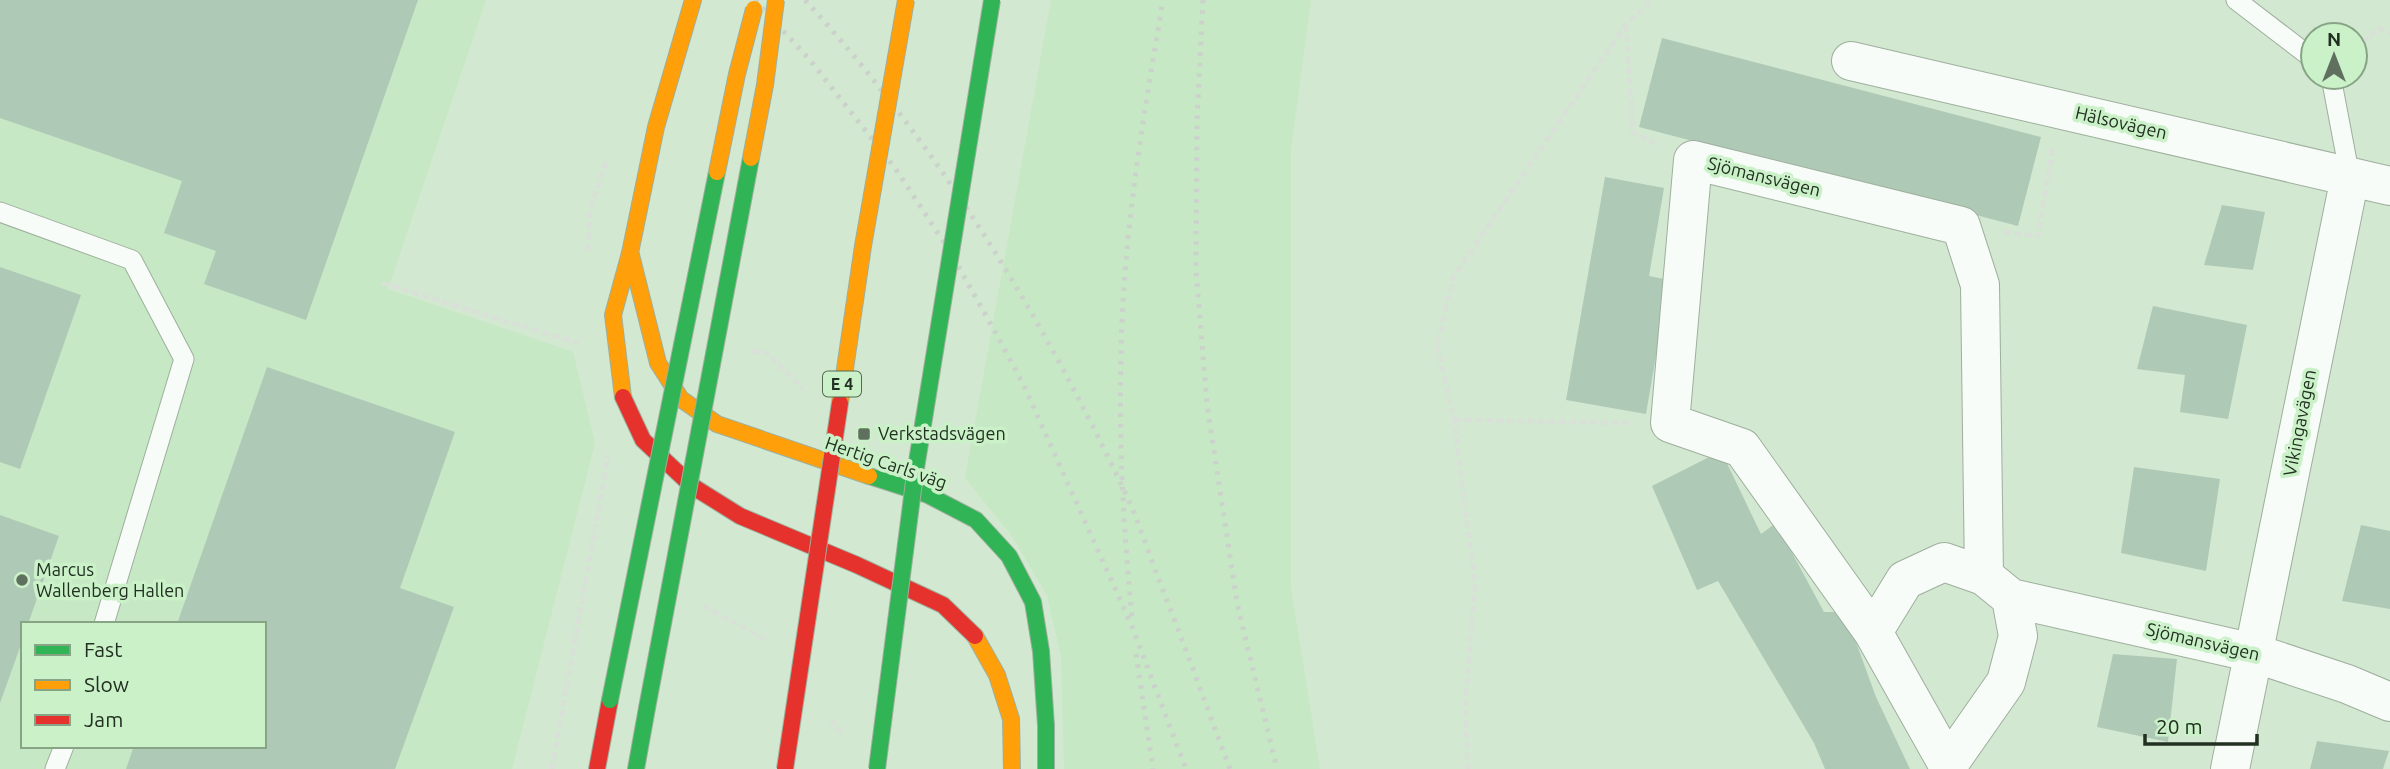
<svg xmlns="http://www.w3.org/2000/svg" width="2390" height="769" font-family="Ubuntu,sans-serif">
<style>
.built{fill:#c6e8c4;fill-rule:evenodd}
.building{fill:#afc9b7}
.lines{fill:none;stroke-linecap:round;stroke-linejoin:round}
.lane-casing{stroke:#9eaf9d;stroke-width:21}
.street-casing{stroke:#9eaf9d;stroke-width:40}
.fast-casing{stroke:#9eaf9d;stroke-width:18}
.slow-casing{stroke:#9eaf9d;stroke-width:18}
.jam-casing{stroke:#9eaf9d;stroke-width:18}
.path{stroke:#d8e0d8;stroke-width:4.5;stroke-dasharray:7 3.5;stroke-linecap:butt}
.lane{stroke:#f8fcf8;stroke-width:19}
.street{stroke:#f8fcf8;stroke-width:38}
.fast{stroke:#30b455;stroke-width:16}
.slow{stroke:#ff9f0a;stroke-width:16}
.jam{stroke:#e5322d;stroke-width:16}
.rail{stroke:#cbd1cb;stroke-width:5;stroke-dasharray:3.5 7;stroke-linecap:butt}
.fast-bridge-casing{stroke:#9eaf9d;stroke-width:18;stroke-linecap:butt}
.slow-bridge-casing{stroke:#9eaf9d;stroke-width:18;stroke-linecap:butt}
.jam-bridge-casing{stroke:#9eaf9d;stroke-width:18;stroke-linecap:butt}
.fast-bridge{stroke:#30b455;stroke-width:16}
.slow-bridge{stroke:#ff9f0a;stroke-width:16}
.jam-bridge{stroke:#e5322d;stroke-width:16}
.poi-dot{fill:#60705f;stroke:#caf1c8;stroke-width:2.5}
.labels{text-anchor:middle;stroke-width:7;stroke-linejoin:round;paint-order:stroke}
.shield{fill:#caf1c8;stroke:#546a53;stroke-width:2}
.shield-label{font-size:16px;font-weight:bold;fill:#223021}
.street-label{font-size:18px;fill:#223021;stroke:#caf1c8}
.poi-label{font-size:18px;fill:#223021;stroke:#caf1c8;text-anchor:start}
</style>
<rect width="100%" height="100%" fill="#d2e8d1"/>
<path class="built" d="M 0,0 L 486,0 L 388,289 L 573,352 L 595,443 L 512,769 L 0,769 ZM 23,624 L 264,624 L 264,746 L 23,746 Z
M 1051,0 L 1311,0 L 1291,149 L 1291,588 L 1320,769 L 1064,769 L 1061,656 L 1047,595 L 1012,536 L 965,478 Z"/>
<path class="building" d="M 0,0 L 418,0 L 306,320 L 204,284 L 216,251 L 164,233 L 182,181 L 0,118 Z
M 1662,38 L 2041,137 L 2018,226 L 1639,127 Z
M 1605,177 L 1664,188 L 1649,276 L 1669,280 L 1646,414 L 1566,400 Z
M 2222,205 L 2265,212 L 2253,270 L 2204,265 Z
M 0,267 L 81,295 L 20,469 L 0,462 Z
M 2153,306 L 2247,325 L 2228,419 L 2180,412 L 2185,375 L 2137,369 Z
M 267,367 L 455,432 L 400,588 L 454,607 L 395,769 L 126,769 L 134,746 L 264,746 L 264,624 L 177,624 Z
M 1721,451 L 1761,534 L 1776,523 L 1824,612 L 1845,612 L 1876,697 L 1910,769 L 1825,769 L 1814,743 L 1718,581 L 1697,590 L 1652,486 Z
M 2134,467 L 2220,479 L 2206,571 L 2121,553 Z
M 0,515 L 59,536 L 28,624 L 23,624 L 23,639 L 0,703 Z
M 2361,525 L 2390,531 L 2390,609 L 2342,601 Z
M 2113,654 L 2177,659 L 2168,742 L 2097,727 Z
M 2317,741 L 2389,751 L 2383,769 L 2310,769 Z"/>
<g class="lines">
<g class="lane-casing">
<path id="lane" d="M 2236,0 L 2313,59
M 2331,77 L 2350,177
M 0,212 L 132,260 L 184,359 L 104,624
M 55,769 L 64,746"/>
</g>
<g class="street-casing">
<path id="street" d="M 1851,61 L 2390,186
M 2011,598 L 2018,636 L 2006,682 L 1948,765 L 1873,632 L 1742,448 L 1670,423 L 1693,160 L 1961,226 L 1980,285 L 1984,576 L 2011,598 L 2254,653 L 2347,684 L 2390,702
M 1873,632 L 1905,580 L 1944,562 L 1984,576
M 2230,769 L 2350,177"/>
</g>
<g class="fast-casing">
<path id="fast" d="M 869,476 L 928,495 L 976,520 L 1009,556 L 1033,602 L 1041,651 L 1046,726 L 1046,769
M 636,769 L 647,708"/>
</g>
<g class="slow-casing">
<path id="slow" d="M 631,255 L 658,363 L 681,399 L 717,424 L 869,476
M 623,397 L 613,315 L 630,253 L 656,127 L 693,0
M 975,636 L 997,675 L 1011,719 L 1012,769"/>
</g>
<g class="jam-casing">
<path id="jam" d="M 623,397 L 643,440 L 692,486 L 740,516 L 857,565 L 943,605 L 975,636
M 597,769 L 610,700"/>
</g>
<path class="path" d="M 1626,25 L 1633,133 L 1660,145
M 2355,50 L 2379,28 L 2390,34
M 2004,232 L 2038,236 L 2053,148
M 588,250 L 590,209 L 607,160
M 382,283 L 578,343
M 752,351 L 767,353 L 803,388
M 1454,420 L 1631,423
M 703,606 L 767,640
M 831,720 L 843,735
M 552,769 L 608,456
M 1468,769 L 1465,707 L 1475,583 L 1454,420 L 1437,345 L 1454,276 L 1626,24 L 1652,0"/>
<use href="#lane" class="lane"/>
<use href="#street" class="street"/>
<use href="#fast" class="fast"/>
<use href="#slow" class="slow"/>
<use href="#jam" class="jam"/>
<path class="rail" d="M 755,0 L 809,59 L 895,168 L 949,250 L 998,337 L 1024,386 L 1131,624 L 1186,769
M 805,0 C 940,147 1045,321 1129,501 C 1141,528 1150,558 1161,585 C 1185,646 1207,708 1230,769
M 1203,0 L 1197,121 L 1196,270 L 1207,404 L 1237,603 L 1277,769
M 1132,616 C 1119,485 1115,352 1130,220 C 1138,146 1151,73 1163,0
M 1136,654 L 1153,769"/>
<g class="fast-bridge-casing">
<path id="fast-bridge" d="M 610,700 L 717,172
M 647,708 L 751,158
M 877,769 L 915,474 L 992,0"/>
</g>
<g class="slow-bridge-casing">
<path id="slow-bridge" d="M 751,158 L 765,85 L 776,0
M 717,172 L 737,74 L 754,9
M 840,403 L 863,246 L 906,0"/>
</g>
<g class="jam-bridge-casing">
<path id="jam-bridge" d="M 785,769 L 840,403"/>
</g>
<use href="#fast-bridge" class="fast-bridge"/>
<use href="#slow-bridge" class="slow-bridge"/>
<use href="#jam-bridge" class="jam-bridge"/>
</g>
<g class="poi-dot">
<rect x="857" y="427" width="14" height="14" rx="3.5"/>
<circle cx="22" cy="580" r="7"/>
</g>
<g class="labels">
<rect class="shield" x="823" y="371.5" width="38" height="25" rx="5"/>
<g class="shield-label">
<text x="842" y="390">E 4</text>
</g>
<g class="street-label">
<text transform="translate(2121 123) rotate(13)" y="6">Hälsovägen</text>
<text transform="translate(1764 177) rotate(14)" y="6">Sjömansvägen</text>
<text transform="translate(2300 423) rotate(-79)" y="6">Vikingavägen</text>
<text transform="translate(886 463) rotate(19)" y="6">Hertig Carls väg</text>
<text transform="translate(2203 642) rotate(13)" y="6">Sjömansvägen</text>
</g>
<g class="poi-label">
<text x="878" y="440">Verkstadsvägen</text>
<text x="36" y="576">Marcus<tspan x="36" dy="21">Wallenberg Hallen</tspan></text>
</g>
</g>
<rect x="21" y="622" width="245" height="126" fill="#caf1c8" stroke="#87a485" stroke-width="2"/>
<rect x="35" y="645" width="35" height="10" fill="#30b455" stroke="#87a485" stroke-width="2"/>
<text x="84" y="657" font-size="21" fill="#223021">Fast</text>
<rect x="35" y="680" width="35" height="10" fill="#ff9f0a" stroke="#87a485" stroke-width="2"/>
<text x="84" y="692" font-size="21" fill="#223021">Slow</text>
<rect x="35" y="715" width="35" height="10" fill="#e5322d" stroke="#87a485" stroke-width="2"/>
<text x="84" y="727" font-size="21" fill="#223021">Jam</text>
<g transform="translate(2334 56)"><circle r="33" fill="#caf1c8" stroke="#87a485" stroke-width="2"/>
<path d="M0-5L12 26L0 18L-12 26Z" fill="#60705f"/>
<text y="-10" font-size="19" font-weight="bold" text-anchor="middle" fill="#223021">N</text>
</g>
<path d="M2145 734v10h112v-10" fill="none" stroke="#223021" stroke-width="3.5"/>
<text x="2156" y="734" font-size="21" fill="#223021" stroke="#caf1c8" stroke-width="5" paint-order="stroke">20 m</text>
</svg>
